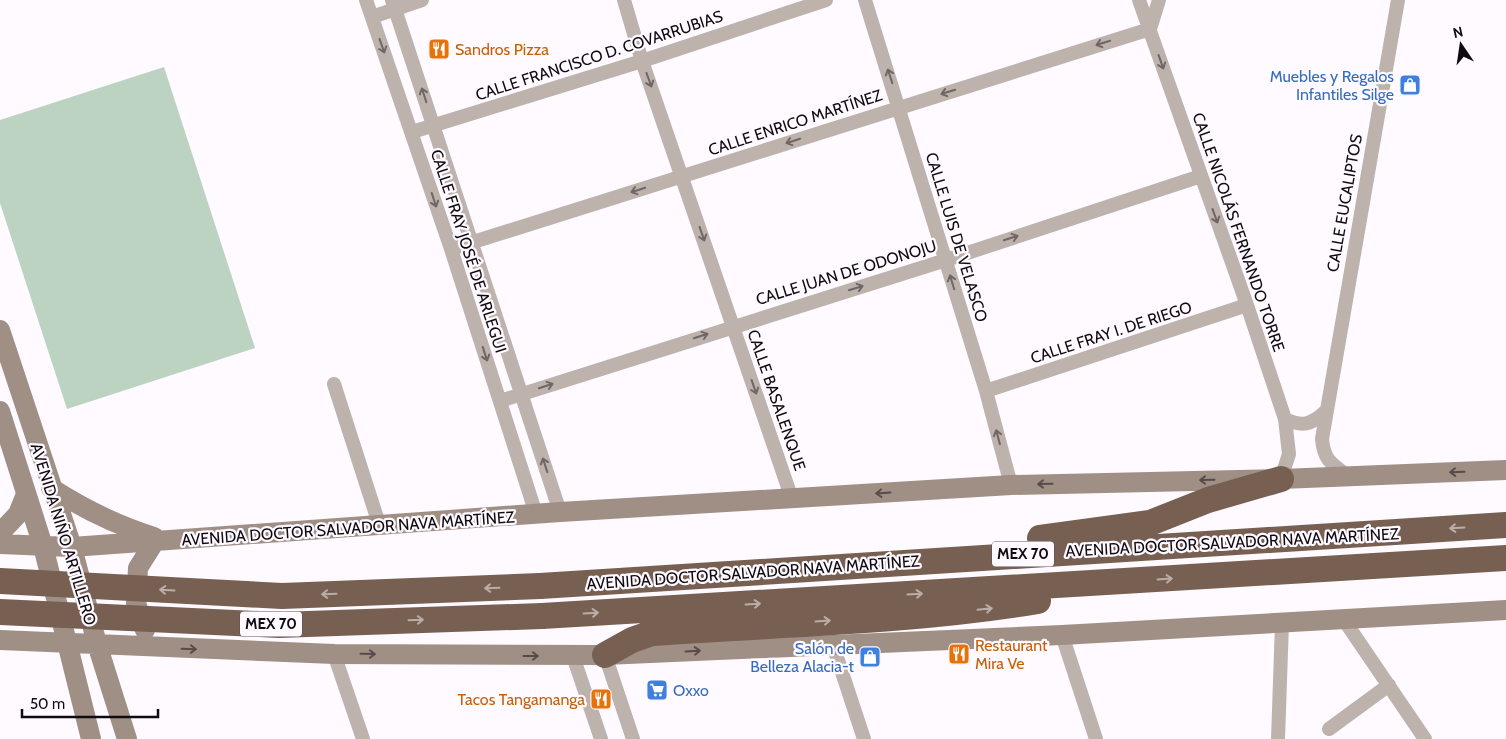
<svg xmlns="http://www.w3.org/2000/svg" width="1506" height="739" font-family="Cabin,sans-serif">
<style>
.green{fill:#bbd3c0}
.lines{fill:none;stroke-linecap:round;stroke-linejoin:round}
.minor{stroke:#beb2ac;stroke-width:14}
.secondary{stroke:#a08f85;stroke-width:20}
.motorway{stroke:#776052;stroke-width:26}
.motorway-bridge{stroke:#776052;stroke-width:26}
.oneway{stroke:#706666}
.oneway2{stroke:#584c4b}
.oneway3{stroke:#baada8}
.labels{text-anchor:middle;stroke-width:4.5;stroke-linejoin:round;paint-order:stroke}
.shield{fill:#fefaff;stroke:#575258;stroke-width:1}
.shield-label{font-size:15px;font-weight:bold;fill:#100a11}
.food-label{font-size:16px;fill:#c56008;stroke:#fefaff;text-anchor:start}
.street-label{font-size:16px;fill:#100a11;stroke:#fefaff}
.shop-label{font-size:16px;fill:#366cbe;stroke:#fefaff;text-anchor:end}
</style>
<rect width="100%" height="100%" fill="#fefaff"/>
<path class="green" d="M 164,67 L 255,348 L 67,409 L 0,203 L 0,120 Z"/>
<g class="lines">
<path class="minor" d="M 366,0 L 451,249 L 536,514
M 392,0 L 560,512
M 624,0 L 642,61 L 792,499
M 865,0 L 986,391 L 1011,485
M 1139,0 L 1247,305 L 1285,419 L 1289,454 L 1281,479
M 372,17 L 422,0
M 412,132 L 642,61 L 826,0
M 451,249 L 1150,29 L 1159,0
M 334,384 L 379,524
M 986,391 L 1247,305
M 500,401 L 946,260 L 1201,176
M 1285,419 C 1302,427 1311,425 1325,412
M 1348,476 C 1332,464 1324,461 1322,439 L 1398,0
M 1344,620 L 1425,739
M 1062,635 L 1096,739
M 833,645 L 864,739
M 334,654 L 363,739
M 605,655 L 633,739
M 573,656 L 601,739
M 1329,729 L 1389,685
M 1278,739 L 1282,623"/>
<path class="secondary" d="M 0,330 L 72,547 L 97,644 L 127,739
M 0,411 L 43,546 L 91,739
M 51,488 C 85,510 116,525 154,537
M 0,533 L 18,514 L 26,494
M 0,544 L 72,547 L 560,512 L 1011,485 L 1281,479 L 1506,470
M 145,630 L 136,603 L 138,568 L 155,541
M 0,640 L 334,654 L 605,655 L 1062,635 L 1506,610"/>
<path class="motorway" d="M 1040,538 L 1150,523 L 1208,500 L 1281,479
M 540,586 L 1506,525
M 542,616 L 1506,558
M 605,655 L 632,640 L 652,633 C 780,624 911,622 1038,601"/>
<path class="motorway-bridge" d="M 0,581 L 282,596 L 540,586
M 0,612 L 279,625 L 542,616"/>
</g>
<defs><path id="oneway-shaft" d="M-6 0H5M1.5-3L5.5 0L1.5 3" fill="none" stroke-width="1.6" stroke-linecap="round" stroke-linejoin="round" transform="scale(1.25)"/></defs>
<g class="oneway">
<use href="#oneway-shaft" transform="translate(1103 43) rotate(163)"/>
<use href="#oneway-shaft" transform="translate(382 46) rotate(71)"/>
<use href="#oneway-shaft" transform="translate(1161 62) rotate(71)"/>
<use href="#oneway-shaft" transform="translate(890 76) rotate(-108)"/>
<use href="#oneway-shaft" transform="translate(649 80) rotate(70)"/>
<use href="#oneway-shaft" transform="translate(948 92) rotate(163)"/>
<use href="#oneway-shaft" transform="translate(424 95) rotate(-108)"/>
<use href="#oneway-shaft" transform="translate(793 141) rotate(162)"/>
<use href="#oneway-shaft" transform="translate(638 190) rotate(162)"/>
<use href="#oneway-shaft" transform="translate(434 200) rotate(72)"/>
<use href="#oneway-shaft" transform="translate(1215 216) rotate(70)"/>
<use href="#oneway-shaft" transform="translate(702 234) rotate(71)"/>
<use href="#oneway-shaft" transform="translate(1011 238) rotate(-18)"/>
<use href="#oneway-shaft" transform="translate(952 282) rotate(-107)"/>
<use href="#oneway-shaft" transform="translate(856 288) rotate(-17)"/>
<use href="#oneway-shaft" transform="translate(701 336) rotate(-18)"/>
<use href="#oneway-shaft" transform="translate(485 354) rotate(72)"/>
<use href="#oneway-shaft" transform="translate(546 386) rotate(-18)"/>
<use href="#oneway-shaft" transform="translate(754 387) rotate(71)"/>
<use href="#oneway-shaft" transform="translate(998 437) rotate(-105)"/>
<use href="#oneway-shaft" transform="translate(545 465) rotate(-108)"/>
</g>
<g class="oneway2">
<use href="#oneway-shaft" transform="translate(1457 472) rotate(178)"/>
<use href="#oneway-shaft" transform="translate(1207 480) rotate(179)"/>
<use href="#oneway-shaft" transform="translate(1045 484) rotate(179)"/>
<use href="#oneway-shaft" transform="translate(883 493) rotate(176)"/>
<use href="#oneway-shaft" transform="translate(189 649) rotate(2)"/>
<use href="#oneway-shaft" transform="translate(693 651) rotate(-3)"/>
<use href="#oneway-shaft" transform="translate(368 654) rotate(1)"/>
<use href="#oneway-shaft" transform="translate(531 656)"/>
</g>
<g class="oneway3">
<use href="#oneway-shaft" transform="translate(1457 528) rotate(177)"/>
<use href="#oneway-shaft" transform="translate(1165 579) rotate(-4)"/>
<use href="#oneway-shaft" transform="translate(492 588) rotate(178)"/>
<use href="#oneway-shaft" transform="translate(167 590) rotate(-177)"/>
<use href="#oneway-shaft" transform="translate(329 594) rotate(178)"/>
<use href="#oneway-shaft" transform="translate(915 594) rotate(-3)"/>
<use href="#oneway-shaft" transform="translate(753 604) rotate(-3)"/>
<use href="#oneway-shaft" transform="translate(985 609) rotate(-6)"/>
<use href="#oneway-shaft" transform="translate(591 613) rotate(-3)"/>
<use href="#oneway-shaft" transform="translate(416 620) rotate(-2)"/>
<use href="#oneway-shaft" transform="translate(823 621) rotate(-4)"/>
</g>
<defs>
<g id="restaurant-square" transform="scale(1.125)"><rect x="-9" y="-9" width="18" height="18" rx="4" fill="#e8710a" stroke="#fefaff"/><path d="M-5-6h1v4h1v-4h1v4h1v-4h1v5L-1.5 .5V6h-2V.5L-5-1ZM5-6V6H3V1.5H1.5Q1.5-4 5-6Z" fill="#fff"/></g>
<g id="shop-square" transform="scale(1.125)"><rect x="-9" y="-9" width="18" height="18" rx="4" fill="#3f7fe0" stroke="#fefaff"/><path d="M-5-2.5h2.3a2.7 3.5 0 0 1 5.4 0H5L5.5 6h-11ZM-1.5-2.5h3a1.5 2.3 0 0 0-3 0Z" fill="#fff"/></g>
<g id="supermarket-square" transform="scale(1.125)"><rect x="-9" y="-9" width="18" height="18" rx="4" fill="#3f7fe0" stroke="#fefaff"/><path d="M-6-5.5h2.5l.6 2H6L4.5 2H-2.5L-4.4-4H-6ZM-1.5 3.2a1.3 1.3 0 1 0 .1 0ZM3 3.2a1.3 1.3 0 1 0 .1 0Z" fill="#fff"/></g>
</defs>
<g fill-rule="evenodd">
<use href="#restaurant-square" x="439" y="49"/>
<use href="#shop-square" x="1410" y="85"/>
<use href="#restaurant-square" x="959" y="654"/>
<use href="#shop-square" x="870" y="657"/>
<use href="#supermarket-square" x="657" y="690"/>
<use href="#restaurant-square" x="601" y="699"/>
</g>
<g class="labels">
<g class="shield">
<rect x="992" y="541.5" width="62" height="25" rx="4"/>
<rect x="240" y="611.5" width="62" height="25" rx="4"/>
</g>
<g class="shield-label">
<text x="1023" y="559">MEX 70</text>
<text x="271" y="629">MEX 70</text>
</g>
<g class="food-label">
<text x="455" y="55">Sandros Pizza</text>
<text x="975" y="651">Restaurant<tspan x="975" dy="18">Mira Ve</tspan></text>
<text x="585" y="705" text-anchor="end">Tacos Tangamanga</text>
</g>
<g class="street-label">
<text transform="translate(599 55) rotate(-18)" y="6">CALLE FRANCISCO D. COVARRUBIAS</text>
<text transform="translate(795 122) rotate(-18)" y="6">CALLE ENRICO MARTÍNEZ</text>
<text transform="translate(1344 203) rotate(-80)" y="6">CALLE EUCALIPTOS</text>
<text transform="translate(1239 232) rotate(71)" y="6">CALLE NICOLÁS FERNANDO TORRE</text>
<text transform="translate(957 237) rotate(73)" y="6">CALLE LUIS DE VELASCO</text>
<text transform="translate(469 251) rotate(72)" y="6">CALLE FRAY JOSÉ DE ARLEGUI</text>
<text transform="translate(846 272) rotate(-17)" y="6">CALLE JUAN DE ODONOJU</text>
<text transform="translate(1111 332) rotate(-18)" y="6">CALLE FRAY I. DE RIEGO</text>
<text transform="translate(777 400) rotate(71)" y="6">CALLE BASALENQUE</text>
<text transform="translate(348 528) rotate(-4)" y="6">AVENIDA DOCTOR SALVADOR NAVA MARTÍNEZ</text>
<text transform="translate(64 534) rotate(73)" y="6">AVENIDA NIÑO ARTILLERO</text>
<text transform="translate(1232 542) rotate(-3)" y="6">AVENIDA DOCTOR SALVADOR NAVA MARTÍNEZ</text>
<text transform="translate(753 572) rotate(-4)" y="6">AVENIDA DOCTOR SALVADOR NAVA MARTÍNEZ</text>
</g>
<g class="shop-label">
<text x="1394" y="82">Muebles y Regalos<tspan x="1394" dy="18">Infantiles Silge</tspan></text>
<text x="854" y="654">Salón de<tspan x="854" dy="18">Belleza Alacia-t</tspan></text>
<text x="673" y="696" text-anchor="start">Oxxo</text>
</g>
</g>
<g transform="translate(1461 45) rotate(347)" stroke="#fefaff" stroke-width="4" paint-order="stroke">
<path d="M0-4L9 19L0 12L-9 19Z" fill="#100a11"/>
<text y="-8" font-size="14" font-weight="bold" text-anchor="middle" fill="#100a11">N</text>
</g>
<path d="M22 709v8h136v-8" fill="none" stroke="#100a11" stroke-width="2.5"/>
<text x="30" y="709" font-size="15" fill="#100a11" stroke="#fefaff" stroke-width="4" paint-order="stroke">50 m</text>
</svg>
